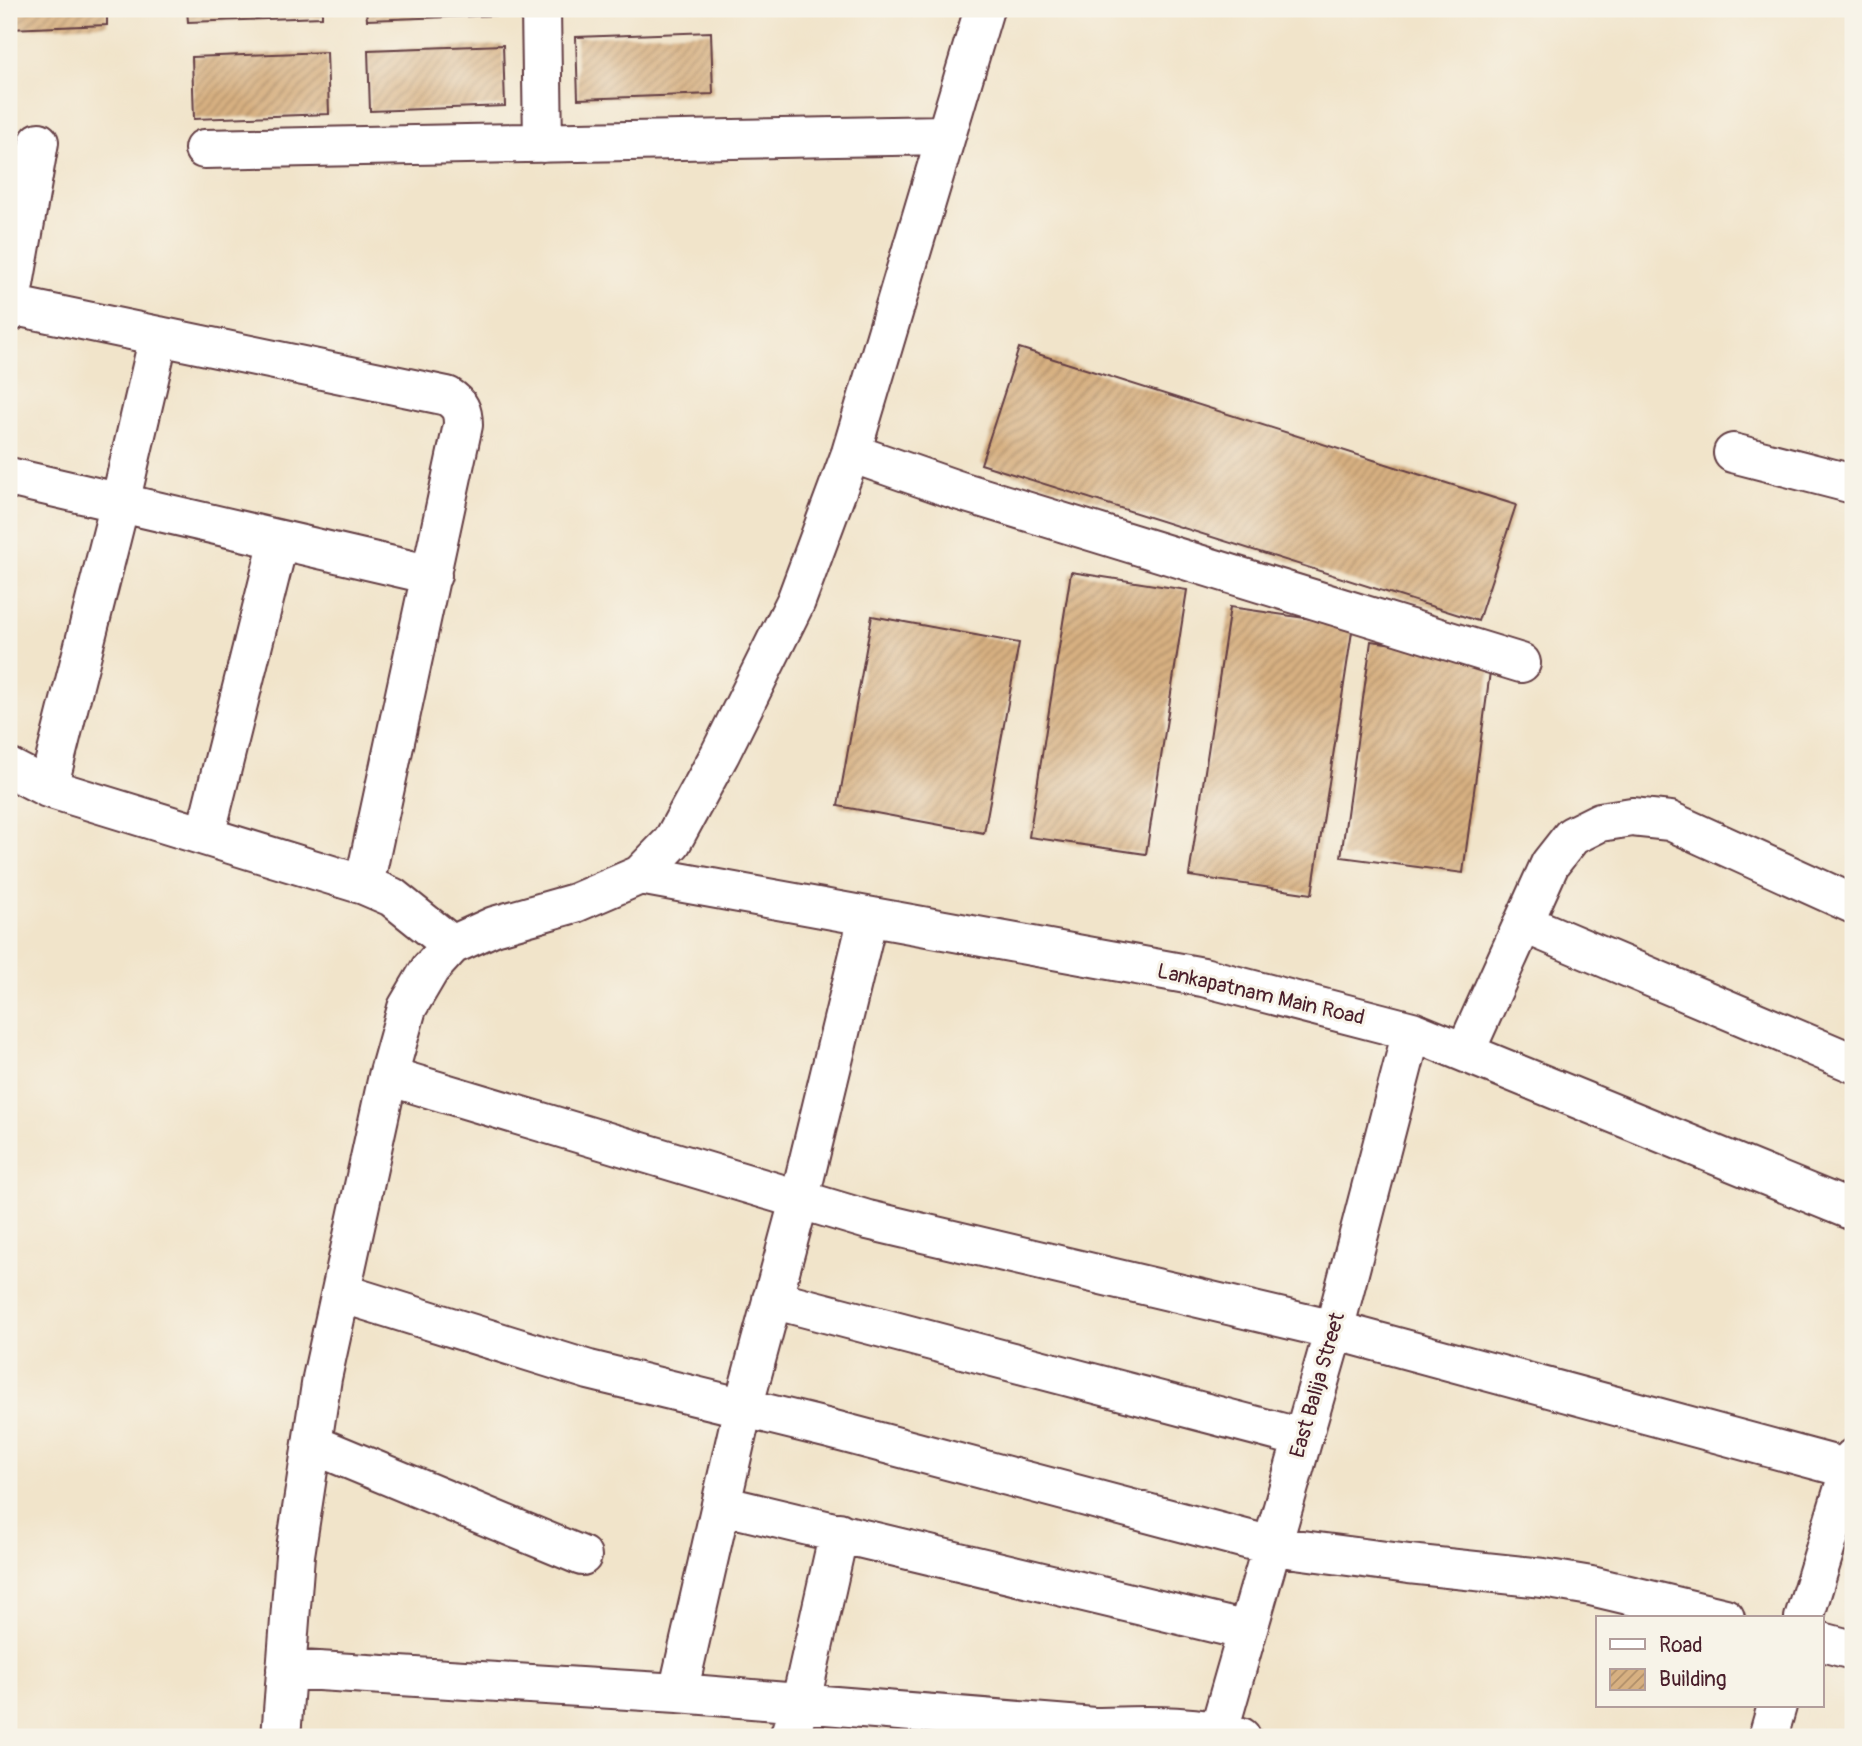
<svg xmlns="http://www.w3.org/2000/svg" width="1862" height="1746" font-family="Pangolin,sans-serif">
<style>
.building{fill:url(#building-hatch)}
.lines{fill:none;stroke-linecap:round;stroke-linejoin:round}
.minor-casing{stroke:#633d43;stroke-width:42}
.minor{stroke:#fff;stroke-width:38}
.labels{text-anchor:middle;stroke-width:6;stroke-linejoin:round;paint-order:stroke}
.street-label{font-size:21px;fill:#4a1f2b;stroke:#f7f3e8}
</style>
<defs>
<pattern id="building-hatch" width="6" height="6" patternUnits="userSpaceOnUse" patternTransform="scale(1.75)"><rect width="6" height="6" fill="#d7b081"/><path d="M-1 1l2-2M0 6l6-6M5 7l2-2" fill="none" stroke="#b08f6a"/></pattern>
</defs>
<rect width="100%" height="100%" fill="#f7f3e8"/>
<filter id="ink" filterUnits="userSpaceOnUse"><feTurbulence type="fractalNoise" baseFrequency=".0143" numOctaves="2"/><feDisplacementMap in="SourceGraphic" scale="14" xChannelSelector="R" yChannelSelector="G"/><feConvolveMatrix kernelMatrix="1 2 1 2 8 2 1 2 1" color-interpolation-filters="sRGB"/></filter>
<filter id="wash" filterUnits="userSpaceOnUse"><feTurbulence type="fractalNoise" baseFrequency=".00686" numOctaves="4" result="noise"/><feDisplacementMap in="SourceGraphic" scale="28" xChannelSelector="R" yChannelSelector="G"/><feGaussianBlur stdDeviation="1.57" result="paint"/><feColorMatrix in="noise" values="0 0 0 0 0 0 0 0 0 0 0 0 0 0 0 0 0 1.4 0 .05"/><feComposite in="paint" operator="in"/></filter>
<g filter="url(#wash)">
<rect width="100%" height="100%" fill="#f1e4ca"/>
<g id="blocks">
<path class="building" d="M 9,9 L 107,9 L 107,25 L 9,29 Z
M 187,9 L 322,9 L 322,17 L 188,22 Z
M 366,9 L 501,9 L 501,15 L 367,20 Z
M 711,32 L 713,94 L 578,99 L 576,37 Z
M 503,45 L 505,106 L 370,111 L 368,50 Z
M 327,52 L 329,114 L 194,119 L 192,57 Z
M 1019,348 L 1516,505 L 1478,621 L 981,464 Z
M 1071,572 L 1187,590 L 1146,854 L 1029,837 Z
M 1230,607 L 1353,625 L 1312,894 L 1189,876 Z
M 872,616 L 1019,643 L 984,833 L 838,806 Z
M 1371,641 L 1492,657 L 1463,873 L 1341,857 Z"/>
</g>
</g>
<g filter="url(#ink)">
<use href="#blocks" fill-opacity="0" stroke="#633d43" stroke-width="2"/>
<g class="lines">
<g class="minor-casing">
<path id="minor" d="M 541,9 L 543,143
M 204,149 L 945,135
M 10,305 L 447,396 C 460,404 463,411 463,425 L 364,885
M 9,313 L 39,142
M 851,453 L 957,490 L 1521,663
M 1733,453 L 1853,484
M 9,477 L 432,575
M 9,768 L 48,788 L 364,885 L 392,897 L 452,945
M 48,788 L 120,503 L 159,336
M 205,836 L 279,540
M 640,875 L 1203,977 L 1412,1031 L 1853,1211
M 1523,923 L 1853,1063
M 1465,1052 L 1550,864 L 1572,836 L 1600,822 L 1632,817 L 1670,821 L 1853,904
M 388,1076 L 868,1220 L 1334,1330 L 1853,1470
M 341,1293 L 589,1370 L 830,1429 L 1272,1546 L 1409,1564 L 1543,1578 L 1591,1586 L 1725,1618
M 772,1299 L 1302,1438
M 312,1444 L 582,1556
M 721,1505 L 1247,1631
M 1804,1618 L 1853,1458
M 1822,1642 L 1853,1650
M 286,1669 L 678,1693 L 1094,1727 C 1143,1726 1194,1723 1241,1737
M 678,1693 L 743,1408 L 799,1201 L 868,917
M 281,1737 L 295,1555 L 322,1378 L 388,1076 L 407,1008 L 430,969 L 452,945 L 494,926 L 575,903 L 640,875 L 672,842 L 720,754 L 796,601 L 851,453 L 984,9
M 789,1737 L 801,1701 L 839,1532
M 1217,1737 L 1334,1330 L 1412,1031
M 1768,1737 L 1777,1706"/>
</g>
<use href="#minor" class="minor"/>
</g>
</g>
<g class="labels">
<g class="street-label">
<text transform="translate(1261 994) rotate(13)" y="7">Lankapatnam Main Road</text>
<text transform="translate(1317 1385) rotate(-74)" y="7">East Balija Street</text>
</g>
</g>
<rect width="1862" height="1746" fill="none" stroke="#f7f3e8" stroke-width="35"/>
<rect x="1596" y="1616" width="228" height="91" fill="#f7f3e8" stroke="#b29e9c" stroke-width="2"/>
<rect x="1610" y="1639" width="35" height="10" fill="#ffffff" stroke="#b29e9c" stroke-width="2"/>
<text x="1659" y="1652" font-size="21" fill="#4a1f2b">Road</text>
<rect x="1610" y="1669" width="35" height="21" fill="url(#building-hatch)" stroke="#b29e9c" stroke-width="2"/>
<text x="1659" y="1686" font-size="21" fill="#4a1f2b">Building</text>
</svg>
